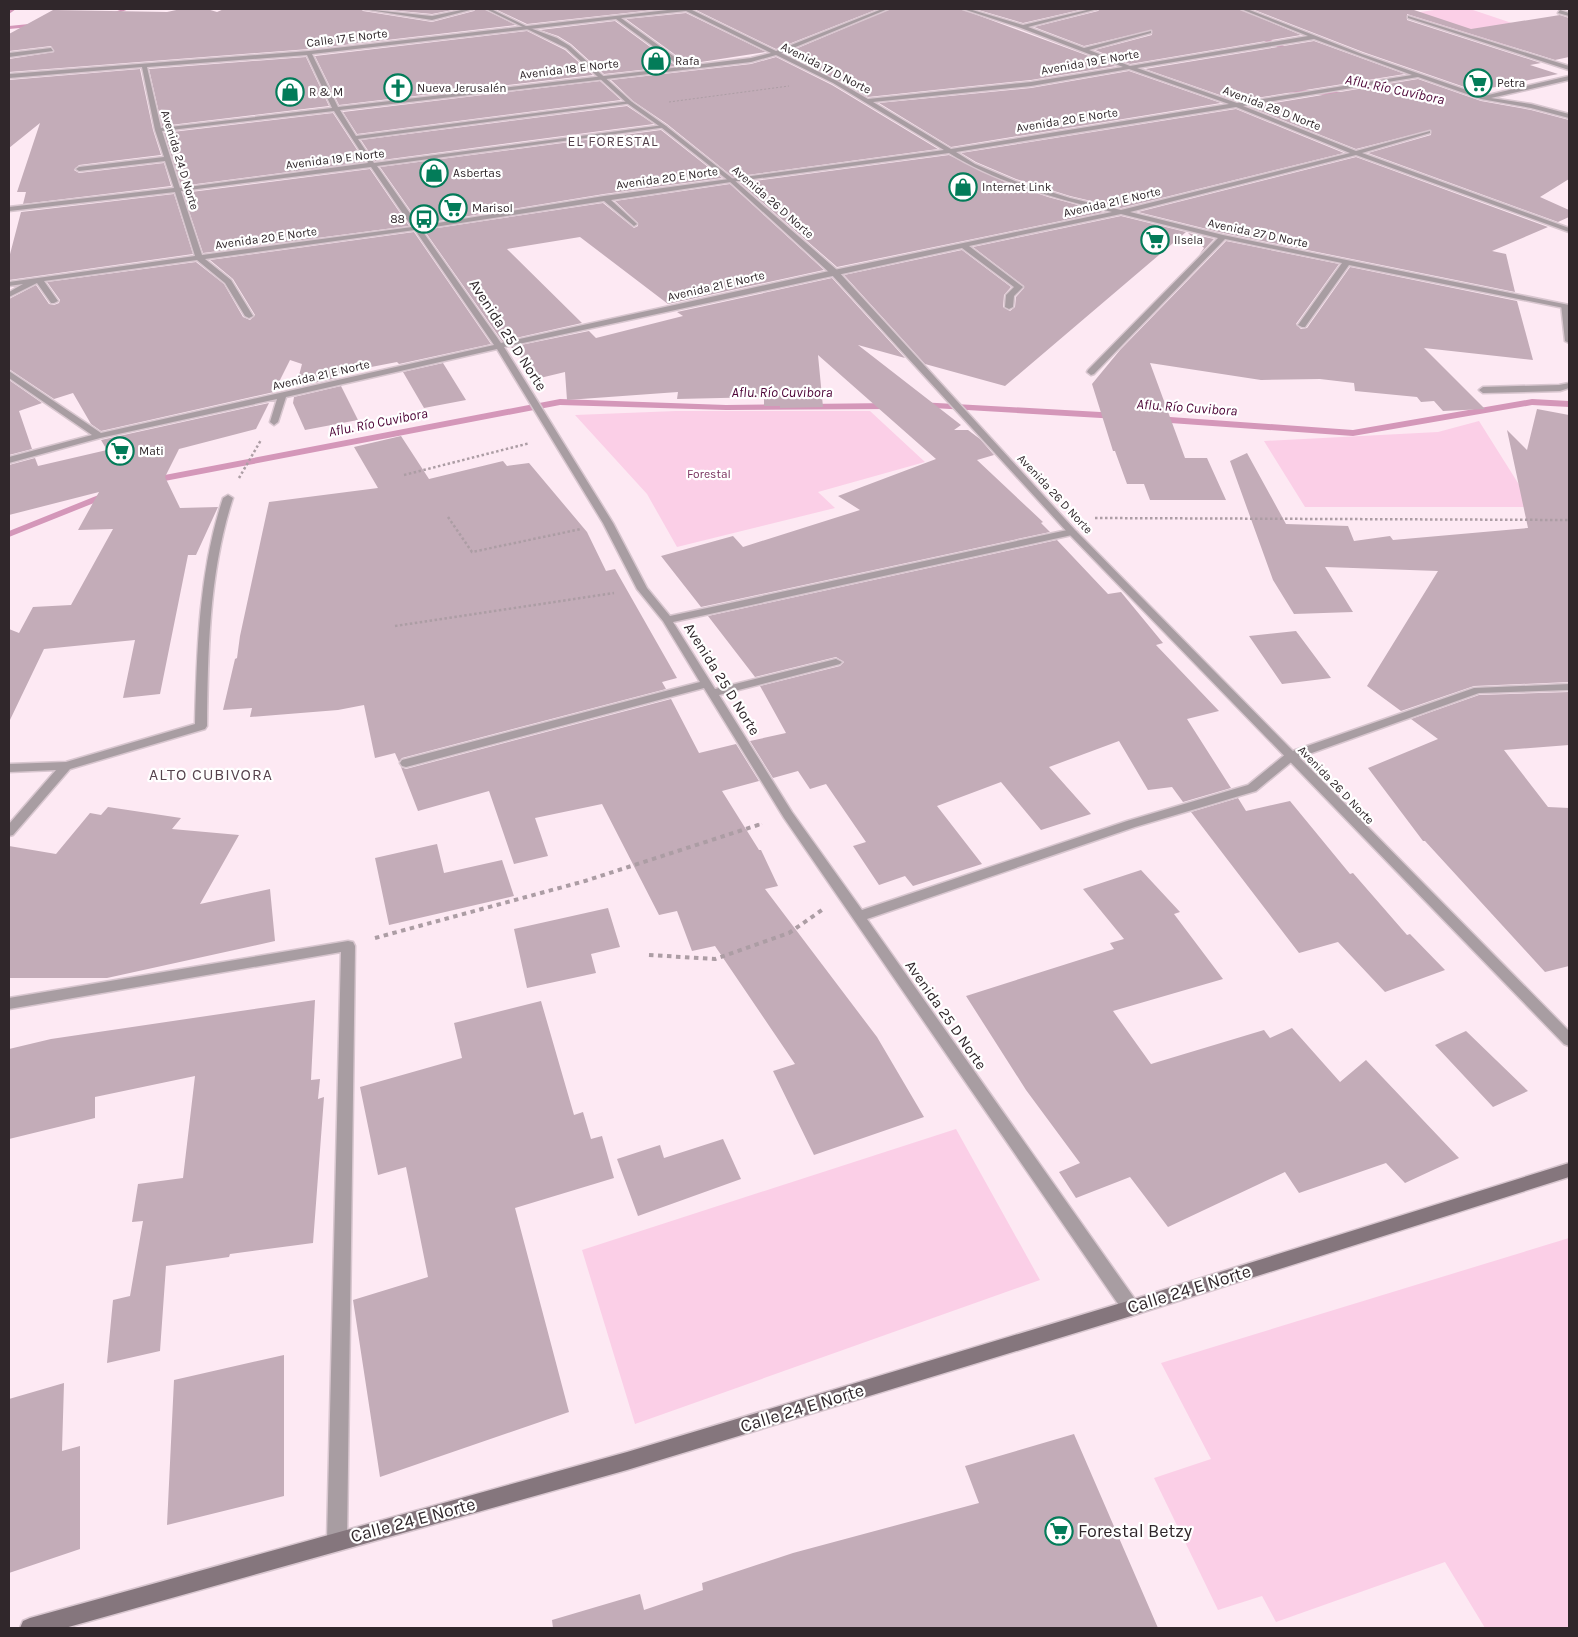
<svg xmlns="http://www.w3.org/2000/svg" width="1578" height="1637" font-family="Karla,sans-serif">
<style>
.green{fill:#fbcfe7}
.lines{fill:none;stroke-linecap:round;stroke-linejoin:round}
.stream{fill:#d497b9;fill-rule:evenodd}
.building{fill:#c3acb8}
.service-casing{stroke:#d8c6cf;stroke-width:3}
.minor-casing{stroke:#d8c6cf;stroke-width:3}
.tertiary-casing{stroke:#d8c6cf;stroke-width:3}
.secondary-casing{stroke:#d8c6cf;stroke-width:3}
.path-far2{stroke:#ac9da4;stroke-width:1;stroke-dasharray:2 2;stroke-linecap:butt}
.path-far1{stroke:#ac9da4;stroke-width:2.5;stroke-dasharray:2.5 2.5;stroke-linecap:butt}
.path{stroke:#ac9da4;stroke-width:4;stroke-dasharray:4.5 4.5;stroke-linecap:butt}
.service{fill:#a89da2;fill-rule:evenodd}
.minor{fill:#a89da2;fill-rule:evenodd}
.tertiary{fill:#a89da2;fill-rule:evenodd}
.secondary{fill:#85767d;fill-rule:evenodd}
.labels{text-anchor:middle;stroke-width:4.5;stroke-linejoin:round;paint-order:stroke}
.far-street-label{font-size:12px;fill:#30272b;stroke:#fff}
.far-poi-label{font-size:12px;fill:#30272b;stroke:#fff;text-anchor:start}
.far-park-label{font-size:12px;fill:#79315e;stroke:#fff}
.far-water-label{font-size:14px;font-style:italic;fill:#4d0537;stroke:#fff}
.far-neighbourhood-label{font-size:14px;letter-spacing:1px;fill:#56424d;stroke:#fff}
.street-label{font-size:15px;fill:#30272b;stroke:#fff}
.neighbourhood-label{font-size:16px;letter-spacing:1px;fill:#56424d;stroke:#fff}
.near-street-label{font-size:18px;fill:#30272b;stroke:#fff}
.near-poi-label{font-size:18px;fill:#30272b;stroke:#fff;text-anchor:start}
</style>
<rect width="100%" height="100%" fill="#fde9f3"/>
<path class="green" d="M 1441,9 L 1470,9 L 1560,39 L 1508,48 L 1407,14 Z
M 676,411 L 870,411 L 925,462 L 818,492 L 835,508 L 677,547 L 647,494 L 575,415 Z
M 1479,421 L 1533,507 L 1305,507 L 1264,441 L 1438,432 Z
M 956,1129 L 1040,1280 L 635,1424 L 582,1250 Z
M 1569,1238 L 1569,1628 L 1485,1628 L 1445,1562 L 1276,1622 L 1262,1596 L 1218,1610 L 1154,1478 L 1211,1459 L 1161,1363 Z"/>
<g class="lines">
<path class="stream" d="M 11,9 L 16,9 L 9,14 L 9,11 Z
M 123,9 L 129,9 L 108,17 L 103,16 Z
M 39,23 L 41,26 L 9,29 L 9,26 Z
M 1252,32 L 1298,52 L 1299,53 L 1294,54 L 1250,35 Z
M 1283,89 L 1354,93 L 1357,95 L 1354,97 L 1285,92 Z
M 560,399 L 726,405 L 891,403 L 895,406 L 891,409 L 726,410 L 560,405 L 149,484 L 144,481 L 149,478 Z
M 1532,399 L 1569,401 L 1569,407 L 1532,405 L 1353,436 L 1156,422 L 1152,419 L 1156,416 L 1353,430 Z
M 919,402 L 1118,413 L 1122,416 L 1118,419 L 916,407 L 916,403 Z
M 111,490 L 114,491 L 114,495 L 9,537 L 9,531 Z"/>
</g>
<path class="building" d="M 181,9 L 207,9 L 217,12 L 224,9 L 361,9 L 363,11 L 432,22 L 474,11 L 476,9 L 484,9 L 516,25 L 309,49 L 9,72 L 9,59 L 54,52 L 51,46 L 9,51 L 9,34 L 53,10 L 167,12 Z
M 379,9 L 458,9 L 432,14 Z
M 495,9 L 662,9 L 527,24 Z
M 694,9 L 878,9 L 776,49 Z
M 890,9 L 961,9 L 1116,66 L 1031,80 L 868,97 L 786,53 Z
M 975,9 L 1084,9 L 1023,23 Z
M 1100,9 L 1239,9 L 1301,35 L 1130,64 L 1095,50 L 1152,35 L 1152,30 L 1084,46 L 1034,27 L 1098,11 Z
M 1252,9 L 1411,9 L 1471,29 L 1560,15 L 1569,18 L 1569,57 L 1555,60 L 1407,14 L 1407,20 L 1541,63 L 1530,65 L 1558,74 L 1476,91 L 1363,52 Z
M 686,13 L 766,52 L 688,64 L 626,19 Z
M 615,21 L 676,66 L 604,74 L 571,44 L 558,36 L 540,30 Z
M 527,31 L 565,50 L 593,75 L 339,105 L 315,56 Z
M 1314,41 L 1405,74 L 1237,101 L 1145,69 Z
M 306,57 L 329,106 L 162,126 L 149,69 Z
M 776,57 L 832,85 L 938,149 L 733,177 L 667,124 L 633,101 L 611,80 L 751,64 Z
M 140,69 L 153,130 L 161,155 L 79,165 L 74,170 L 79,173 L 164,163 L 171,186 L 23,204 L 26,192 L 17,192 L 40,123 L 9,148 L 9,80 Z
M 1129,71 L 1221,103 L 951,147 L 879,103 L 1031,88 Z
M 1418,79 L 1481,101 L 1531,110 L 1569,120 L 1569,179 L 1540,197 L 1569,210 L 1569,217 L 1558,222 L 1368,153 L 1431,135 L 1431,130 L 1356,149 L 1250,107 Z
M 600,81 L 621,100 L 357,134 L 343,112 Z
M 627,106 L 654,124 L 375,161 L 361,140 Z
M 1236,109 L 1344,153 L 1121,208 L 1070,196 L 1016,179 L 976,162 L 961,153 Z
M 333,113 L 365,162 L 181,186 L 164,133 Z
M 661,130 L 722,178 L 604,194 L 420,224 L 380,167 Z
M 949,155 L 1007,183 L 1048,197 L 1104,212 L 837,267 L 740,183 Z
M 1356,157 L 1548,227 L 1492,251 L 1506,254 L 1515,292 L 1223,233 L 1138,212 Z
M 370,169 L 409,226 L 203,253 L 183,193 Z
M 730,184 L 824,270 L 668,304 L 580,237 L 507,249 L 582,323 L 502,341 L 424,230 L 603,203 L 634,228 L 638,226 L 638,223 L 615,201 Z
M 174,194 L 193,254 L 9,280 L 9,258 L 21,212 Z
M 1121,216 L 1186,232 L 1005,386 L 925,364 L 844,275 L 962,250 L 1011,287 L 1004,295 L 1003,307 L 1010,311 L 1015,307 L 1016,297 L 1024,288 L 1024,286 L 973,247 Z
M 414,232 L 491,344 L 399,364 L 397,362 L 335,374 L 337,378 L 296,387 L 302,364 L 290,360 L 274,392 L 101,431 L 91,424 L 73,393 L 54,399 L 9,369 L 9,299 L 36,285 L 49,304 L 54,305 L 59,303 L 60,300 L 47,282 L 196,262 L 224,284 L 243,317 L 250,320 L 255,315 L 233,279 L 210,260 Z
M 1188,233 L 1214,239 L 1199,255 L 1204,248 Z
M 1226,241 L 1339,264 L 1296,324 L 1301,329 L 1307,328 L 1350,267 L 1517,301 L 1533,360 L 1424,348 L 1485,409 L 1443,411 L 1434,401 L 1421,402 L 1417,397 L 1355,391 L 1354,383 L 1320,379 L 1261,380 L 1150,363 L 1185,458 L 1207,458 L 1226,500 L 1150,500 L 1144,484 L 1127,484 L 1115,451 L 1113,451 L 1092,384 L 1120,350 Z
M 832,278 L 905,358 L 858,345 L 961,425 L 954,430 L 968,430 L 980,439 L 994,455 L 977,460 L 1043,522 L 1041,523 L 1050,532 L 701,607 L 661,556 L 733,536 L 743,547 L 860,510 L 838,496 L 936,459 L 818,355 L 823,407 L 780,408 L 780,406 L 764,406 L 764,397 L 677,399 L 678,392 L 567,400 L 565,372 L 540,378 L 511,347 L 589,331 L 596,338 L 683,316 L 677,312 Z
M 443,363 L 466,400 L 424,408 L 403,372 Z
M 9,380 L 42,403 L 19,411 L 32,449 L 9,455 Z
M 341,386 L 358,420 L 305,430 L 293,403 L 294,397 Z
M 269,403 L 256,429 L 179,449 L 165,477 L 180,508 L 218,507 L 196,555 L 188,555 L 160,694 L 123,698 L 135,640 L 44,649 L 9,722 L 9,629 L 19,633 L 33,607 L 71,605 L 113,529 L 78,530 L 99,492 L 9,515 L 9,465 L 35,458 L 38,466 L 107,450 L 101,440 Z
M 1537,409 L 1569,415 L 1569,682 L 1474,686 L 1401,711 L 1367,686 L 1438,571 L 1325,567 L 1353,612 L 1294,614 L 1273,580 L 1230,461 L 1247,453 L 1286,524 L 1348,526 L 1354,541 L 1390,536 L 1393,540 L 1528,528 L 1507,430 L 1527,450 Z
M 401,436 L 429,479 L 503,461 L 507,466 L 529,463 L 587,532 L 606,571 L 615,569 L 677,678 L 662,682 L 666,689 L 402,758 L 399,762 L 395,753 L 375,758 L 364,705 L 338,710 L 250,717 L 252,708 L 223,710 L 235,659 L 237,658 L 240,636 L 269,502 L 378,488 L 354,447 Z
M 1057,540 L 1108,594 L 1121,592 L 1163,643 L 1156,645 L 1219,711 L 1187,719 L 1231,788 L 1183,802 L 1172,787 L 1148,790 L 1119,741 L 1049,767 L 1091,814 L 1041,830 L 1001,782 L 937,806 L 982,864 L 913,886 L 905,876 L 879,885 L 853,846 L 866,842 L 826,784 L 810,789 L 798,771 L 773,778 L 750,741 L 786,733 L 760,686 L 840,666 L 844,662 L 836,657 L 755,677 L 708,616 Z
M 1296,631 L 1331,678 L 1282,684 L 1249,636 Z
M 1569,692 L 1569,745 L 1504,750 L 1548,807 L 1569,808 L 1569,966 L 1545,972 L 1425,841 L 1423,841 L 1368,768 L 1438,739 L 1411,719 L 1479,695 Z
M 671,699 L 699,753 L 736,744 L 759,781 L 722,791 L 759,850 L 761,850 L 778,886 L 765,889 L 877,1037 L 924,1117 L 814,1155 L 773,1071 L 795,1064 L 715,946 L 692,951 L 677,911 L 659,915 L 602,804 L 535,818 L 548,856 L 514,864 L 489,791 L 418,811 L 401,767 L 406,769 Z
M 1238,798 L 1246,811 L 1290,801 L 1350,874 L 1353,873 L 1407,935 L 1410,934 L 1445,970 L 1385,992 L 1338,942 L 1299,953 L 1191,812 Z
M 108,807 L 181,818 L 172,829 L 239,835 L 200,904 L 270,889 L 275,941 L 107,978 L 9,978 L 9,846 L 56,854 L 90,813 L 101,815 Z
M 437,844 L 444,873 L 502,860 L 514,896 L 389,925 L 375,858 Z
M 1141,870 L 1180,912 L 1174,914 L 1223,979 L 1113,1011 L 1151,1064 L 1264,1030 L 1270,1038 L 1292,1028 L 1340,1082 L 1366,1060 L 1459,1158 L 1405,1183 L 1386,1163 L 1299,1193 L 1285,1172 L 1168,1227 L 1130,1177 L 1076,1198 L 1059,1172 L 1080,1163 L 1026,1090 L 966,996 L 1114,949 L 1110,943 L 1124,939 L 1083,889 Z
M 608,908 L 620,947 L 591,954 L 596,973 L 527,988 L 514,929 Z
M 315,1000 L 311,1080 L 320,1079 L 318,1099 L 324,1097 L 313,1243 L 230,1254 L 229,1257 L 166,1266 L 160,1351 L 107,1363 L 113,1300 L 130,1296 L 143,1221 L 132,1222 L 138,1184 L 183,1178 L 195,1076 L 95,1097 L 95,1118 L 9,1139 L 9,1049 L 51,1039 Z
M 541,1001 L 574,1115 L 583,1112 L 591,1139 L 602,1136 L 614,1178 L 515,1208 L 569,1412 L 380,1477 L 353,1300 L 428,1277 L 406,1167 L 378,1175 L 360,1087 L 462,1058 L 454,1023 Z
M 1466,1031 L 1528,1091 L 1493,1107 L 1435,1045 Z
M 723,1139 L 741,1179 L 638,1216 L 617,1159 L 660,1145 L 664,1158 Z
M 284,1355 L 284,1496 L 167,1525 L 174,1380 Z
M 64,1383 L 62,1451 L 80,1446 L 80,1549 L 9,1573 L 9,1399 Z
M 1074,1434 L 1158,1628 L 553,1628 L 552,1620 L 640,1594 L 644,1610 L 703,1590 L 702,1583 L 793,1553 L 979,1503 L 965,1466 Z"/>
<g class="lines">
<g class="service-casing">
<path id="service" d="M 51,48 L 53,51 L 9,57 L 9,53 Z
M 1561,304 L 1568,306 L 1569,343 L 1565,341 Z"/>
</g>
<g class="minor-casing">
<path id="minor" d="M 363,9 L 432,16 L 466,9 L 474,9 L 432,20 Z
M 676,9 L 690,9 L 776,51 L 882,9 L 888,9 L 781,53 L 837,81 L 868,99 L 1031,82 L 1123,67 L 1021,28 L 963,9 L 969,9 L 1023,25 L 1091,9 L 1098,9 L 1028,27 L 1084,48 L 1151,31 L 1151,33 L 1089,50 L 1130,66 L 1308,36 L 1241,9 L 1247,9 L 1362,54 L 1484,96 L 1569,76 L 1569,80 L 1491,98 L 1531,104 L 1569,114 L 1569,118 L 1531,108 L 1481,99 L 1418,77 L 1243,106 L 1356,151 L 1430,131 L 1430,133 L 1362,153 L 1569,228 L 1569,232 L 1356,155 L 1130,212 L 1223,235 L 1569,305 L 1569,309 L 1349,265 L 1305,327 L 1302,327 L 1298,325 L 1342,263 L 1225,239 L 1094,374 L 1091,375 L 1087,372 L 1088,370 L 1218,238 L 1121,214 L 969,246 L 1023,287 L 1014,296 L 1013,307 L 1009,309 L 1005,307 L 1006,295 L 1014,287 L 962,248 L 504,347 L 613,523 L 647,588 L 670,616 L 1072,529 L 1077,532 L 1072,535 L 673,622 L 715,689 L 836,659 L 842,662 L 840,664 L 719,695 L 792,812 L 862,910 L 1127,821 L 1248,785 L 1287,753 L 1474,688 L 1569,684 L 1569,690 L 1479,693 L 1295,759 L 1256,791 L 1135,827 L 867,919 L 1137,1302 L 1140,1308 L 1137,1314 L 1131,1316 L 1125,1314 L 784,818 L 704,688 L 406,767 L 402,766 L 400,763 L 402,760 L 700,682 L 663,621 L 637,589 L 603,523 L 497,349 L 286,397 L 278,422 L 274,425 L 270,422 L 277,399 L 100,438 L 9,463 L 9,457 L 92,435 L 9,378 L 9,371 L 101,433 L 494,345 L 415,230 L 205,259 L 231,280 L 253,316 L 249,318 L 245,316 L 225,283 L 197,260 L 44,281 L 58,301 L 54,303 L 51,303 L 37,283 L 9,297 L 9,292 L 23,284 L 9,286 L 9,282 L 195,256 L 175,192 L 9,211 L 9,207 L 174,188 L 165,161 L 79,171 L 76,169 L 79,167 L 164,157 L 155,130 L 142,67 L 9,78 L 9,74 L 309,51 ZM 686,11 L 771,53 L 751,58 L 687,66 L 621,18 ZM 616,19 L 681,67 L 338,107 L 312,54 ZM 1314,39 L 1412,75 L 1237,103 L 1137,68 ZM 307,55 L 332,108 L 161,128 L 147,67 ZM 776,55 L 833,83 L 944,150 L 604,196 L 419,226 L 377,166 L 667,127 L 664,125 L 374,163 L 358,139 L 633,103 L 630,101 L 356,136 L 340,110 L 751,62 ZM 1129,69 L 1229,104 L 951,149 L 873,102 L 1031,86 ZM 1236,107 L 1350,153 L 1121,210 L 1070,198 L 1015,181 L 975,164 L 956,152 ZM 334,111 L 368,163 L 180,188 L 162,131 ZM 949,153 C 999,184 1056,198 1112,212 L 834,270 L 501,343 L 421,229 L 604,201 L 634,226 L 637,224 L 636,223 L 611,200 L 731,182 ZM 371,167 L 412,227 L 202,255 L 181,191 Z
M 1560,10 L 1569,13 L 1569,16 L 1558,13 Z
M 1408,16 L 1569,66 L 1569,70 L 1408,18 Z
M 1569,383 L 1569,388 L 1560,391 L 1483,393 L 1479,390 L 1483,387 L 1559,385 Z
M 228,495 L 233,498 C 209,572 208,649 207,726 L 205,729 L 70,769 L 13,835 L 9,836 L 9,824 L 56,770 L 9,772 L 9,764 L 66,762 L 195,724 C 197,648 199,571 223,498 Z
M 348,941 L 353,942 L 355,946 L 347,1541 L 344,1548 L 337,1551 L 330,1548 L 327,1541 L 341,952 L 9,1009 L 9,998 Z"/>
</g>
<g class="tertiary-casing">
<path id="tertiary" d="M 486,9 L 491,9 L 530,28 L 557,38 L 570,46 L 632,102 L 666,126 L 733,179 L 837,270 L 1075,530 L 1569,1031 L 1569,1046 L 1564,1044 L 1069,534 L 831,274 L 729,181 L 662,128 L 628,104 L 566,48 Z"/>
</g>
<g class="secondary-casing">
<path id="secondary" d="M 1569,1163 L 1569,1177 L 1131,1316 L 627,1470 L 65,1628 L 20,1628 L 23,1621 L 30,1618 L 627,1452 L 1131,1300 Z"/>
</g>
<path class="path-far2" d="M 669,102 L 789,86"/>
<path class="path-far1" d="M 404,475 L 530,443
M 239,478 L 261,440
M 448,517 L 472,552 L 581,529
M 1095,518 L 1569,520
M 395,626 L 614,593
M 757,825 L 762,824"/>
<path class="path" d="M 375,938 L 585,881 L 761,824
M 649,955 L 715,959 L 789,933 L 822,910"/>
<use href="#service" class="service"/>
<use href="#minor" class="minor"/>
<use href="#tertiary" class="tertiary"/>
<use href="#secondary" class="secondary"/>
</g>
<defs>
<g id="shop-ring" transform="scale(1.4375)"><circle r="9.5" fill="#fff" stroke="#037c59" stroke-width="1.5"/><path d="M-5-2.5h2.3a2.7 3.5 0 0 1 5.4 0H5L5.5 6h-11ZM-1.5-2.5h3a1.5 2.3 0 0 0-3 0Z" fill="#037c59"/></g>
<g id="supermarket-ring" transform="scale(1.4375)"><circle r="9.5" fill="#fff" stroke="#037c59" stroke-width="1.5"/><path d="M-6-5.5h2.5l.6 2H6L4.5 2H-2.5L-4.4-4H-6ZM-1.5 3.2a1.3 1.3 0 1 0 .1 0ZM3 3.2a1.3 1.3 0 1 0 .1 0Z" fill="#037c59"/></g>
<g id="church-ring" transform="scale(1.4375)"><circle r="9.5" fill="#fff" stroke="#037c59" stroke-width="1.5"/><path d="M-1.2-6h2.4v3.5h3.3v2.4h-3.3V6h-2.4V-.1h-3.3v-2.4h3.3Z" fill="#037c59"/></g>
<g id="bus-ring" transform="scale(1.4375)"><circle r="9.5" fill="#fff" stroke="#037c59" stroke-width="1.5"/><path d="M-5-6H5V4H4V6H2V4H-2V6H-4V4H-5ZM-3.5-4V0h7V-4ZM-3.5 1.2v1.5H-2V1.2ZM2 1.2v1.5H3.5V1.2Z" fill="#037c59"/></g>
</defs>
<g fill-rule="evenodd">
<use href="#shop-ring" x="656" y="61"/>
<use href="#supermarket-ring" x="1478" y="83"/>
<use href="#church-ring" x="398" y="88"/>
<use href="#shop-ring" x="290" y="92"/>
<use href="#shop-ring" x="434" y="173"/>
<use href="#shop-ring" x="963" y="187"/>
<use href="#supermarket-ring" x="453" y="208"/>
<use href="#bus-ring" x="424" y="219"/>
<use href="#supermarket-ring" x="1155" y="240"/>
<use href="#supermarket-ring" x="120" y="451"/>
<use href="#supermarket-ring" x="1059" y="1531"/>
</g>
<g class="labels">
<g class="far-street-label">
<text transform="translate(347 38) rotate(-7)" y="4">Calle 17 E Norte</text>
<text transform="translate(1090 62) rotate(-10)" y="4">Avenida 19 E Norte</text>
<text transform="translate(826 68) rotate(27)" y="4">Avenida 17 D Norte</text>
<text transform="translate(569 69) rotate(-7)" y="4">Avenida 18 E Norte</text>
<text transform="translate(1272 108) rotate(21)" y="4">Avenida 28 D Norte</text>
<text transform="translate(1067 120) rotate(-9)" y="4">Avenida 20 E Norte</text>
<text transform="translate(335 159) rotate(-7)" y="4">Avenida 19 E Norte</text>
<text transform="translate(180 160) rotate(73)" y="4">Avenida 24 D Norte</text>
<text transform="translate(667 178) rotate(-8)" y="4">Avenida 20 E Norte</text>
<text transform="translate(773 202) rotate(41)" y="4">Avenida 26 D Norte</text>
<text transform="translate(1112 202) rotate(-13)" y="4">Avenida 21 E Norte</text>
<text transform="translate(1258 233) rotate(12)" y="4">Avenida 27 D Norte</text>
<text transform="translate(266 238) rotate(-8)" y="4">Avenida 20 E Norte</text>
<text transform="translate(716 286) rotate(-13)" y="4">Avenida 21 E Norte</text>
<text transform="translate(321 375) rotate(-13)" y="4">Avenida 21 E Norte</text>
<text transform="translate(1055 494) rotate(47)" y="4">Avenida 26 D Norte</text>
<text transform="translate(1336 785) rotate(46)" y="4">Avenida 26 D Norte</text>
</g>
<g class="far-poi-label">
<text x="675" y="65">Rafa</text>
<text x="1497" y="87">Petra</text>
<text x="417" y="92">Nueva Jerusalén</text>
<text x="309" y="96">R &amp; M</text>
<text x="453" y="177">Asbertas</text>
<text x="982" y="191">Internet Link</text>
<text x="472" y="212">Marisol</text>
<text x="405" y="223" text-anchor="end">88</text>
<text x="1174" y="244">Ilsela</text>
<text x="139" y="455">Mati</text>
</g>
<g class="far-park-label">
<text x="709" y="478">Forestal</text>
</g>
<g class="far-water-label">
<text transform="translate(1395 89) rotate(12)" y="5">Aflu. Río Cuvíbora</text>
<text x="782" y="397">Aflu. Río Cuvibora</text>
<text transform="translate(1187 407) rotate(4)" y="5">Aflu. Río Cuvibora</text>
<text transform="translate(378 422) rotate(-11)" y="5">Aflu. Río Cuvibora</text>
</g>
<g class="far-neighbourhood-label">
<text x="613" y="146">EL FORESTAL</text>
</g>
<g class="street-label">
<text transform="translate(508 335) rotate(57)" y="5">Avenida 25 D Norte</text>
<text transform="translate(722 679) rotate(58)" y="5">Avenida 25 D Norte</text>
<text transform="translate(946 1015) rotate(55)" y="5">Avenida 25 D Norte</text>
</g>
<g class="neighbourhood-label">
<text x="211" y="780">ALTO CUBIVORA</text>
</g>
<g class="near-street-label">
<text transform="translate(1189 1289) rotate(-17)" y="6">Calle 24 E Norte</text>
<text transform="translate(802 1408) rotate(-17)" y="6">Calle 24 E Norte</text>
<text transform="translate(413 1520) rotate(-15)" y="6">Calle 24 E Norte</text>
</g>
<g class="near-poi-label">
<text x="1078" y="1537">Forestal Betzy</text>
</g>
</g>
<rect width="1578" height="1637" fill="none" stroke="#30272b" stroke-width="20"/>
</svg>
